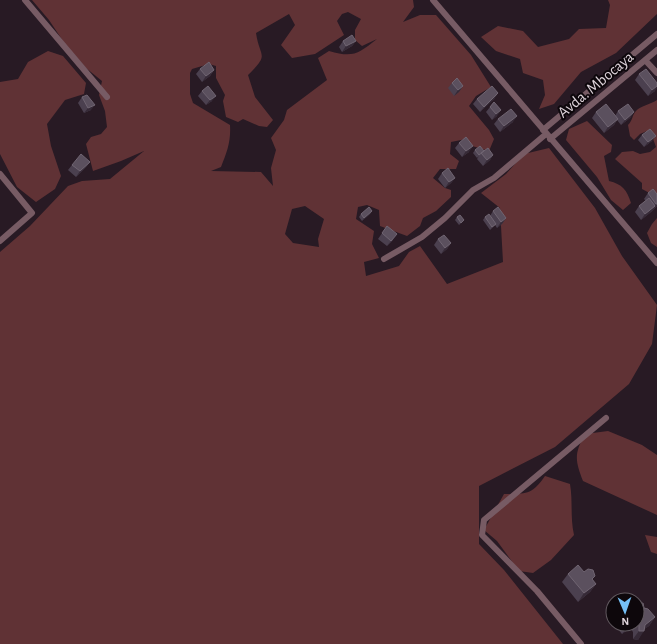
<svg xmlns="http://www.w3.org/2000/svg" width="657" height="644" font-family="'Alegreya Sans',sans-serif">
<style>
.green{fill:#603235;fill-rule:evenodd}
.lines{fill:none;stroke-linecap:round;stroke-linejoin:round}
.street{stroke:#775b64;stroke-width:6}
.wall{fill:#4b404f}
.shaded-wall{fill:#362a37}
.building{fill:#5b505e;stroke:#706572}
.labels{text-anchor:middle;stroke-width:4;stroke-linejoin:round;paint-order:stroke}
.street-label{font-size:16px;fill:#e0d5dc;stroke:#0d070b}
</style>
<rect width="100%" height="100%" fill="#281a24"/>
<path class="green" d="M 32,0 L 413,0 L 414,7 L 403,22 L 420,15 L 436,15 L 471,55 L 491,87 L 476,96 L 469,106 L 489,130 L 494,139 L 489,151 L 472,146 L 466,139 L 451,142 L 450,154 L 459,161 L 456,169 L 440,169 L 433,178 L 445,188 L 451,190 L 451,197 L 436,211 L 423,218 L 420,226 L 407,236 L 380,226 L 379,210 L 367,205 L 358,207 L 356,219 L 374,231 L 372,244 L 379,258 L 364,262 L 366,276 L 399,266 L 409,252 L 420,246 L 447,284 L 503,262 L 500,208 L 481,193 L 506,174 L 524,154 L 549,148 L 595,208 L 622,256 L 657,305 L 652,344 L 629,384 L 555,447 L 479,486 L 479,544 L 504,570 L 563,644 L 0,644 L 0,252 L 30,226 L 68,186 L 82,181 L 110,179 L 144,151 L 121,161 L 93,171 L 86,144 L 91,137 L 101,134 L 107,127 L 105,111 L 99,95 L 102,81 L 86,68 L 65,44 L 49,20 ZM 348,12 L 361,19 L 355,30 L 355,40 L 362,46 L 377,39 C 358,54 353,58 329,51 L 318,58 L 327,80 L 287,110 L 284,120 L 271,138 L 276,150 L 271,168 L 273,186 L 261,172 L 211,171 L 221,167 C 227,152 231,142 230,125 L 193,103 L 190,94 L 190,73 L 192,69 L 209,64 L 216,66 L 216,78 L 225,95 L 223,101 L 226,117 L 238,122 L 243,119 L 259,126 L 267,127 L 273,120 L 255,97 L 248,75 C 270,53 260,59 256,33 L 289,14 L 295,25 L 281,45 L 292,58 L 315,54 L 344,35 L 337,21 L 342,14 ZM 305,206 L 324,219 L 318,239 L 319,247 L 293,243 L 285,234 L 292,209 Z
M 608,0 L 657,0 L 657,14 L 616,53 L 581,72 L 554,104 L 539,109 L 545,95 L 543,80 L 523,73 L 520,59 L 496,51 L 481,37 L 498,26 L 523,31 L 538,47 L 569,39 L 579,29 L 606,28 L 610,5 Z
M 48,51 L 63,56 L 86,83 L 84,94 L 65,100 L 47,124 L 51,146 L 61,176 L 55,189 L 36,202 L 17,187 L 0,154 L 0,82 L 18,79 L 28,62 Z
M 657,100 L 657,197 L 642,189 L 642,183 L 615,159 L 622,152 L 633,151 L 640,154 L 650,152 L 656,147 L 652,136 L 647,131 L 640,134 L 634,140 L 630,136 L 628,125 C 633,120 632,115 636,111 C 640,106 651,104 657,100 Z
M 587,121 L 612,145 L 611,152 L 604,156 L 609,181 C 622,184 627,190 631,203 L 623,210 L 611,200 L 597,177 L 566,140 L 569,129 Z
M 657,218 L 657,247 L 651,243 L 647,233 L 652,224 Z
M 608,431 L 642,445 L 657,455 L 657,515 L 583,481 C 575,460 574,454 585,434 Z
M 545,476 L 570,484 C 573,501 570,517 574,535 L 551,560 L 533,573 L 519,571 L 497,541 L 484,530 L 504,494 C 526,494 532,495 545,476 Z
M 645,535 L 657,537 L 657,554 L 651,552 Z"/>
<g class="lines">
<path class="street" d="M 25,0 L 107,97
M 433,0 L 657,263
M 645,60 L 657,73
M 543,130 L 657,34
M 550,139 L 657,50
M 0,174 L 32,213 L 0,241
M 384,259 L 422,237 L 445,218 L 473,190 L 494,178 L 546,134
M 581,644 L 537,591 L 482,535 L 484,520 L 606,418"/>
</g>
<path class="wall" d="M 343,41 L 356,41 L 352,46 L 342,52 L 339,47 Z
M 200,69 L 214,70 L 210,76 L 202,82 L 196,74 Z
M 639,74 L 655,91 L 648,96 L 635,80 Z
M 452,83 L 463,86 L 459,92 L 454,96 L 448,88 Z
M 202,91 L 212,101 L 206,105 L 198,96 Z
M 498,93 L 494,99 L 480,112 L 473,104 L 477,99 Z
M 82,97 L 91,110 L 84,113 L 78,103 Z
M 494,102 L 497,116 L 492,120 L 486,112 Z
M 618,111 L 634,112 L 630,118 L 621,125 L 617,120 L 614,125 L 604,133 L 592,118 L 596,112 L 615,116 Z
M 498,119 L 513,122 L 500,132 L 494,124 Z
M 642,135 L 652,141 L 644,147 L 638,140 Z
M 459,143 L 469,152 L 462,157 L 455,148 Z
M 475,150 L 484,151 L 493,155 L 490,160 L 483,166 L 477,159 L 479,156 L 477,158 L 473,153 Z
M 90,162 L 86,167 L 76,177 L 68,170 L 72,165 Z
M 442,173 L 455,178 L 451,183 L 445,188 L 438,179 Z
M 648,193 L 657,194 L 657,206 L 651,212 L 641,220 L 635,212 L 639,206 L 646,201 L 644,199 Z
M 372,211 L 370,214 L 362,221 L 359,217 L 361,214 Z
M 493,211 L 506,218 L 502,224 L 497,228 L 495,225 L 490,230 L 483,220 L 485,217 L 490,216 Z
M 457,217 L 464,220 L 459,225 L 455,220 Z
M 387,226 L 393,240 L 387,246 L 378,239 Z
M 438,239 L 451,243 L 447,249 L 441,254 L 434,245 Z
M 584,572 L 596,584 L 590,592 L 578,602 L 562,582 L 568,574 Z
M 637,604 L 644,608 L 655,617 L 649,626 L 644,629 L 638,640 L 633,639 L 633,632 L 630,628 L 622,634 L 617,628 L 620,624 L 637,624 Z"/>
<path class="shaded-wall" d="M 356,41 L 352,46 L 342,52 L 346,46 Z
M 214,70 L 210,76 L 202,82 L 206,76 Z
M 463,86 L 459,92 L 454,96 L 458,90 Z
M 657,86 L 657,88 L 655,91 L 648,96 L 652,90 Z
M 498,93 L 494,99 L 480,112 L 484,107 Z
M 216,96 L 212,101 L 206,105 L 210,100 Z
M 95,105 L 91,110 L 84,113 L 88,108 Z
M 501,110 L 497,116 L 492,120 L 496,114 Z
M 634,112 L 630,118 L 621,125 L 625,120 Z
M 517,116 L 513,122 L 500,132 L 504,126 Z
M 618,119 L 614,125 L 604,133 L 608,127 Z
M 656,136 L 652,141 L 644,147 L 648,142 Z
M 473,146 L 469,152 L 462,157 L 466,151 Z
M 493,155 L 490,160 L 483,166 L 487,160 Z
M 90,162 L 86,167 L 76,177 L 80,171 Z
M 455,178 L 451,183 L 445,188 L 449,182 Z
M 656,204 L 657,204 L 657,206 L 651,212 L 641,220 L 645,214 L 654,207 Z
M 372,211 L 370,214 L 362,221 L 364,218 Z
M 506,218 L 502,224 L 497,228 L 501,222 Z
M 397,234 L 393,240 L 387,246 L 391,241 Z
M 451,243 L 447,249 L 441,254 L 445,248 Z
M 596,584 L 590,592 L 578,602 L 584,593 Z
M 655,617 L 649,626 L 642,631 L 644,631 L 638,640 L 633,639 L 639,631 L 645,625 Z
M 631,624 L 633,624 L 630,628 L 622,634 L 628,626 Z"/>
<path class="building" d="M 352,35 L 356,41 L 346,46 L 343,41 Z
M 209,62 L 214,70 L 206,76 L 200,69 Z
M 646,69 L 657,83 L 657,86 L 652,90 L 639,74 Z
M 457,78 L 463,86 L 458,90 L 452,83 Z
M 208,86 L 216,96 L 210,100 L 202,91 Z
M 492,86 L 498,93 L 484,107 L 477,99 Z
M 87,95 L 95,105 L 88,108 L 82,97 Z
M 494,102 L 501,110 L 496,114 L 490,107 Z
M 606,104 L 618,119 L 608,127 L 596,112 Z
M 628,104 L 634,112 L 625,120 L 618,111 Z
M 511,109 L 517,116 L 504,126 L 498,119 Z
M 650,129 L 656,136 L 648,142 L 642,135 Z
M 466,137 L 473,146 L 466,151 L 459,143 Z
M 480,146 L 484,151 L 479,155 L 475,150 Z
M 488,148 L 493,155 L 487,160 L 481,153 Z
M 81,154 L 90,162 L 80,171 L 72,165 Z
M 448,168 L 455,178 L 449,182 L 442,173 Z
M 653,189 L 657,194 L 657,204 L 656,204 L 648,193 Z
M 649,198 L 655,206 L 645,214 L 639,206 Z
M 369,207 L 372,211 L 364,218 L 361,214 Z
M 498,207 L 506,218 L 501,222 L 493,211 Z
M 489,214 L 496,224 L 492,227 L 485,217 Z
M 460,215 L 464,220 L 461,223 L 457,217 Z
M 387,226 L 397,234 L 391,241 L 382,233 Z
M 444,235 L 451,243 L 445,248 L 438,239 Z
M 578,565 L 584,572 L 588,569 L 593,570 L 595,576 L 592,579 L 596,584 L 584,593 L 568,574 Z
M 643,603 L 644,608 L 648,609 L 655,617 L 645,625 L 644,631 L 639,631 L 639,624 L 637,622 L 637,604 Z"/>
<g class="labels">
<g class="street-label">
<text transform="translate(595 84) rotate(-40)" y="6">Avda. Mbocaya</text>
</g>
</g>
<g transform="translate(625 612) rotate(178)"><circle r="19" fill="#0d070b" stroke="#61595f"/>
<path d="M0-3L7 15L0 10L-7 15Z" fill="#75c0f6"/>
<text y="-6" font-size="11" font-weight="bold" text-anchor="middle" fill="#e0d5dc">N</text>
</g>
</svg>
